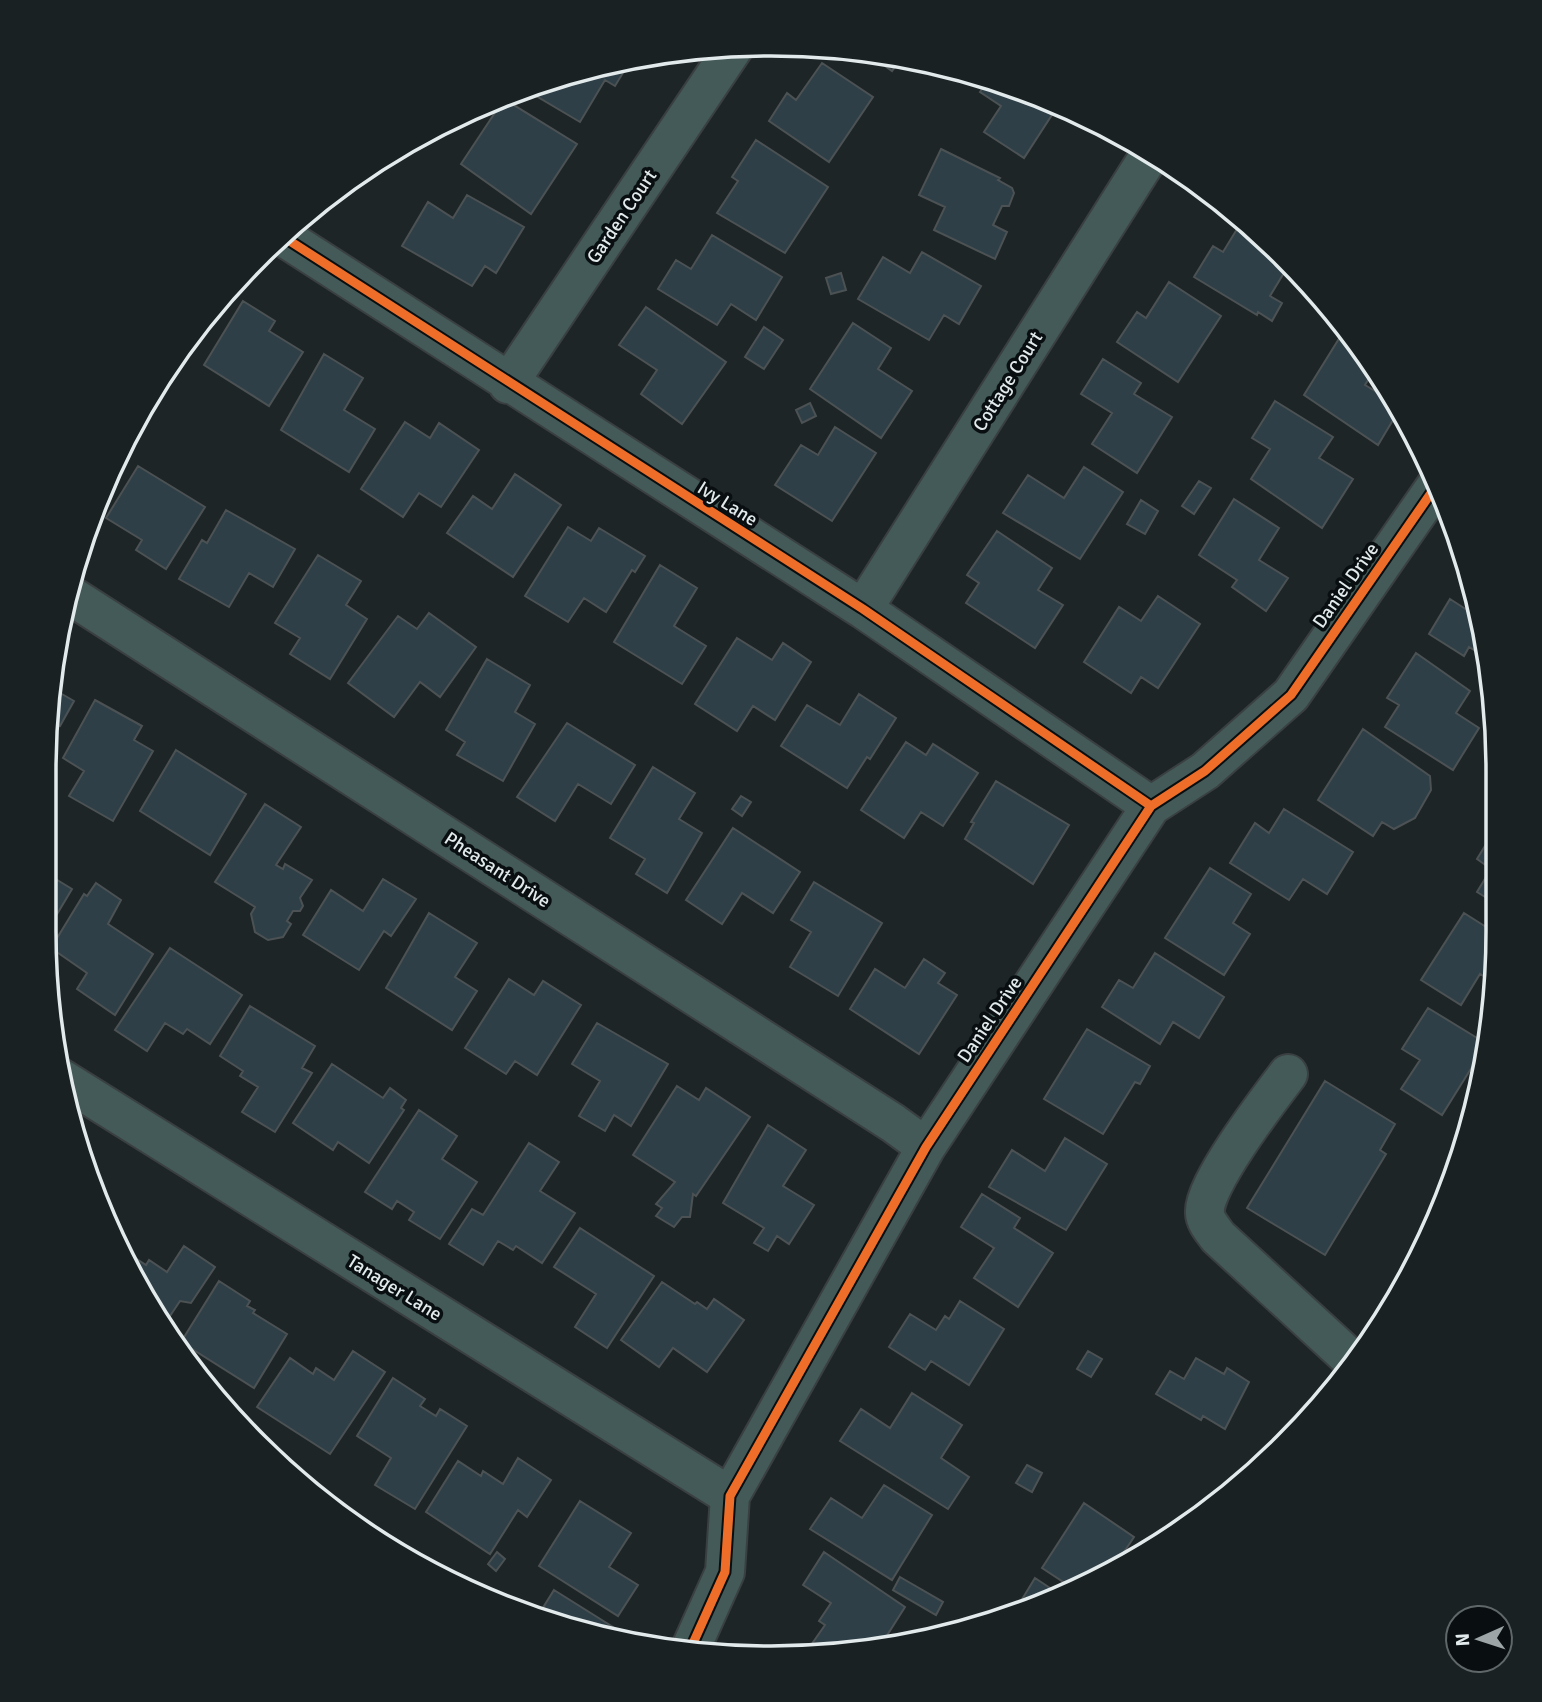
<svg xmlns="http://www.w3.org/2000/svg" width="1542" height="1702" font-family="Signika,sans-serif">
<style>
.building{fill:#2e3f47;stroke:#4c5254;stroke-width:2}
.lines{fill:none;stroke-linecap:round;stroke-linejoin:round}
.minor-casing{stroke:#3a4041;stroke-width:42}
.minor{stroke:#445a58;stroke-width:38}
.cycleway-casing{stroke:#090f10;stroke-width:13}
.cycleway{stroke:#ee6e29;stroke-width:9}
.labels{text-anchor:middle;stroke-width:7;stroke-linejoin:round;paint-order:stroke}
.street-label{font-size:19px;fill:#e2eaec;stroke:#090f10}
.rim{fill:none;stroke:#e2eaec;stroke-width:3.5}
</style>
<rect width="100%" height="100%" fill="#1e2526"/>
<path class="building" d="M 867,53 L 902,57 L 892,71 Z
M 623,60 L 629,63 L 615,86 L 605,80 L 580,122 L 526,90 Z
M 822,63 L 873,97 L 829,162 L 769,121 L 787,93 L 796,100 Z
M 988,80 L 1059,104 L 1024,158 L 984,132 L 1001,106 L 980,92 Z
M 504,99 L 577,144 L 531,214 L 461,164 Z
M 756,140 L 828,187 L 785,253 L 717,213 L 738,181 L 732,177 Z
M 941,149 L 1000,178 L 998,180 L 1012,188 L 1014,193 L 1009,206 L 1002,206 L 993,225 L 1007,232 L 995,259 L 934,230 L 945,207 L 919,195 Z
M 467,195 L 524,227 L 496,273 L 485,266 L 472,286 L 402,246 L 428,202 L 453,218 Z
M 1242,221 L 1290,263 L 1270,296 L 1282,303 L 1272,321 L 1258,312 L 1257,315 L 1194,277 L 1213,246 L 1223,252 Z
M 712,235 L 782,277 L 756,320 L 731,304 L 717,325 L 658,289 L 676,260 L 691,269 Z
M 922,252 L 981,286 L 959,324 L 944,315 L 929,340 L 858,299 L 883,257 L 910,273 Z
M 841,273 L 846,290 L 831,294 L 826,278 Z
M 1169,282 L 1221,316 L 1178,382 L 1117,342 L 1137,312 L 1146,318 Z
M 243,301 L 275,321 L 269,331 L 303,352 L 269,406 L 204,365 Z
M 646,307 L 726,362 L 682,424 L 641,394 L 657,370 L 619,345 Z
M 202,323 L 206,325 L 175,375 L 165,369 Z
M 853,323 L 891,348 L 878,369 L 912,391 L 881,438 L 810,389 Z
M 764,327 L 783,340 L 764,369 L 745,357 Z
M 1345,329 L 1376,367 L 1365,385 L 1395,403 L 1399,410 L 1378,445 L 1304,395 Z
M 324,354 L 363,378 L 344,410 L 375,429 L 349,472 L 281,430 Z
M 1103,359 L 1141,383 L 1134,394 L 1172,417 L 1137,473 L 1092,444 L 1112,413 L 1081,394 Z
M 1275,401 L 1333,437 L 1319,458 L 1353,479 L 1322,528 L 1251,479 L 1270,449 L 1252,438 Z
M 810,403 L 816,416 L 802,423 L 796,410 Z
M 405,422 L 430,438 L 439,423 L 479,450 L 441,507 L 419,493 L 403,517 L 361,489 Z
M 835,427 L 876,453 L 832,521 L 775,485 L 801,445 L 818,455 Z
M 127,440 L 131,443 L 107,480 L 106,480 Z
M 138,466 L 205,507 L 166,569 L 136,550 L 142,540 L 106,518 Z
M 1084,467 L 1123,492 L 1080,559 L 1003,513 L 1028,475 L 1064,498 Z
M 515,474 L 561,505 L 513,577 L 447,533 L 473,496 L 492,509 Z
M 1199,481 L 1211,488 L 1194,514 L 1182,506 Z
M 1234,499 L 1279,528 L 1259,560 L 1288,578 L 1266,611 L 1232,587 L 1237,580 L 1199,555 Z
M 1141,500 L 1158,511 L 1145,534 L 1127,524 Z
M 226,510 L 295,549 L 273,587 L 249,573 L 229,607 L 179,579 L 202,540 L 207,543 Z
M 568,527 L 591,541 L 599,528 L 645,556 L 635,572 L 632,570 L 606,612 L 584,598 L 568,622 L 525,596 Z
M 997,531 L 1052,568 L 1038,590 L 1063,605 L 1035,648 L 966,603 L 979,583 L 967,575 Z
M 318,555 L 361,581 L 346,605 L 367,619 L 330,679 L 290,654 L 300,638 L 275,623 Z
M 660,565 L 697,588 L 674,626 L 706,646 L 682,684 L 614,642 Z
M 1158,596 L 1200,624 L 1158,688 L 1141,677 L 1131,693 L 1084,662 L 1119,607 L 1141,621 Z
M 1450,599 L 1475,615 L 1479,610 L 1487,658 L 1469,647 L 1464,656 L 1429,634 Z
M 429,613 L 476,647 L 440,697 L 420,682 L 394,717 L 348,683 L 398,616 L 417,629 Z
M 737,638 L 772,660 L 783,643 L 811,662 L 775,720 L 753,706 L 737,731 L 695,704 Z
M 1416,653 L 1470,691 L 1456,713 L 1479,728 L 1453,770 L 1385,727 L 1399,705 L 1387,698 Z
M 487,659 L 530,685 L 515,712 L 535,724 L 503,781 L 457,755 L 465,742 L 446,730 Z
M 55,690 L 74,701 L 60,726 L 56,725 L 53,729 Z
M 859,694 L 896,718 L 870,759 L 867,757 L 847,788 L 781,746 L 807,705 L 840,725 Z
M 95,700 L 142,726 L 134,740 L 153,751 L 113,821 L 69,796 L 84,771 L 63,758 Z
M 567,723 L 635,765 L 611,804 L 578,784 L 555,821 L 517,797 Z
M 1363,729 L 1430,776 L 1431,790 L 1415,818 L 1394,829 L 1382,822 L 1373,836 L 1318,800 Z
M 906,742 L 926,755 L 933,744 L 978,773 L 943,826 L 921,812 L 904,838 L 861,810 Z
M 176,750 L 246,794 L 210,855 L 140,811 Z
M 653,767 L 695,793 L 679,819 L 702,833 L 667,893 L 636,874 L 645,859 L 610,838 Z
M 996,781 L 1069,825 L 1033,884 L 965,839 L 974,823 L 971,822 Z
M 741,796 L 751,802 L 742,816 L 732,809 Z
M 265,804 L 301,827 L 276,865 L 283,869 L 285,864 L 312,880 L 300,898 L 303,906 L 300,911 L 293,911 L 287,921 L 291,924 L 283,937 L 268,940 L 255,932 L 251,914 L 255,907 L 215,882 Z
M 1284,809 L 1353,852 L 1327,894 L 1303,879 L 1289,900 L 1230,863 L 1255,823 L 1269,833 Z
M 733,828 L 800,872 L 773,913 L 742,893 L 722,924 L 686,900 Z
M 1496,828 L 1497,828 L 1495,903 L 1477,892 L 1491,869 L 1477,859 Z
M 1210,868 L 1251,894 L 1233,923 L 1250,934 L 1224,975 L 1165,938 Z
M 54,878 L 72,889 L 44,936 L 46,886 L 49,888 Z
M 383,879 L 416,899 L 391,936 L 384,931 L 359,970 L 303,935 L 331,890 L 363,911 Z
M 814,882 L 882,923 L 838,996 L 790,967 L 811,932 L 791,920 Z
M 96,883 L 121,900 L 108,924 L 153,954 L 115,1015 L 77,989 L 87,973 L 51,948 L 84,894 L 87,896 Z
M 429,913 L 477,943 L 455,977 L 477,991 L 452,1030 L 386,988 Z
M 1464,913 L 1494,932 L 1493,982 L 1480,974 L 1461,1005 L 1421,980 Z
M 170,948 L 242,995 L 210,1044 L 187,1029 L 183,1034 L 165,1023 L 147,1051 L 115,1030 Z
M 1155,953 L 1224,997 L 1199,1038 L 1173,1022 L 1160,1044 L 1102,1007 L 1119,980 L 1133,988 Z
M 924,959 L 945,973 L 938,983 L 957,995 L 919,1054 L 850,1009 L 875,969 L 905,988 Z
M 509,979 L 534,995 L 543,981 L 581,1005 L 537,1075 L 515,1061 L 506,1074 L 465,1048 Z
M 250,1006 L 315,1046 L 302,1068 L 312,1073 L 275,1132 L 242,1112 L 258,1087 L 240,1076 L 243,1071 L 220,1056 Z
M 1428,1008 L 1487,1044 L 1474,1069 L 1472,1067 L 1442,1115 L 1401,1089 L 1420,1060 L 1402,1049 Z
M 597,1023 L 668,1064 L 631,1126 L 614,1115 L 605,1131 L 579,1116 L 600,1081 L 572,1064 Z
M 1087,1029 L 1150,1066 L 1140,1084 L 1135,1082 L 1103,1134 L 1044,1099 Z
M 332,1064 L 383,1098 L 390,1088 L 406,1100 L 401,1108 L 404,1110 L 369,1163 L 338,1142 L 333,1150 L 293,1123 Z
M 1325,1081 L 1395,1124 L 1380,1150 L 1386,1154 L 1325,1255 L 1247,1208 Z
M 677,1086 L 699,1100 L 706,1088 L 750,1117 L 696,1196 L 693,1194 L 690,1217 L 682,1217 L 674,1227 L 656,1216 L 662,1208 L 656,1204 L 675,1182 L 633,1155 Z
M 419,1110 L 457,1136 L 442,1159 L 477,1182 L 440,1239 L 409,1220 L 414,1212 L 397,1201 L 392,1209 L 365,1192 Z
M 768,1125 L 806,1150 L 783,1186 L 814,1205 L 789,1244 L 777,1236 L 768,1251 L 754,1243 L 764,1228 L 723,1203 Z
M 1065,1138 L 1107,1164 L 1066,1230 L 989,1187 L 1012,1150 L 1045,1171 Z
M 529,1143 L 559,1162 L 540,1191 L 575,1213 L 542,1263 L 516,1246 L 513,1250 L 498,1241 L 483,1265 L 449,1244 L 472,1209 L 483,1215 Z
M 982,1194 L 1020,1218 L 1014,1228 L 1053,1253 L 1018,1307 L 974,1278 L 994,1248 L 961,1227 Z
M 580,1228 L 654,1276 L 607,1348 L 575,1327 L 596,1294 L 554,1267 Z
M 184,1246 L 215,1267 L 191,1303 L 180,1301 L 164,1325 L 120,1254 L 123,1250 L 146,1265 L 149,1260 L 167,1272 Z
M 219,1281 L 250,1301 L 247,1306 L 255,1310 L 253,1313 L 287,1334 L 254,1388 L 181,1342 Z
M 662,1282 L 695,1304 L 697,1302 L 707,1309 L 714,1299 L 744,1320 L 707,1372 L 673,1348 L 659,1367 L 621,1340 Z
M 960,1301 L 1004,1329 L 969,1385 L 931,1361 L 925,1370 L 889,1347 L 910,1314 L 936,1330 L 945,1316 L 949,1319 Z
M 353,1351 L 385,1372 L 330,1454 L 257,1407 L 290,1358 L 313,1374 L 316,1368 L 334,1380 Z
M 1088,1351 L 1102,1359 L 1091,1377 L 1077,1369 Z
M 1196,1358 L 1224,1374 L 1227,1368 L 1249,1382 L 1225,1429 L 1203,1416 L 1201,1420 L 1156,1394 L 1170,1371 L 1184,1379 Z
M 393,1378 L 425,1399 L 420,1406 L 436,1416 L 440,1409 L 467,1426 L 415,1509 L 375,1485 L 391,1458 L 357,1436 Z
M 912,1393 L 962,1425 L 941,1458 L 969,1477 L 948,1509 L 840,1441 L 861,1409 L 890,1428 Z
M 518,1458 L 551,1480 L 527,1517 L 518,1510 L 490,1554 L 426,1512 L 458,1461 L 481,1476 L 483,1471 L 503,1484 Z
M 1027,1465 L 1042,1473 L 1032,1492 L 1016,1483 Z
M 884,1485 L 932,1515 L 892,1580 L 810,1529 L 831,1498 L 862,1518 Z
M 580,1501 L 631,1533 L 609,1567 L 638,1585 L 618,1616 L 539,1566 Z
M 1084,1503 L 1134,1537 L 1116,1564 L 1074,1589 L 1042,1568 Z
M 497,1552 L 505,1559 L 496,1571 L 488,1564 Z
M 824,1552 L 905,1607 L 879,1648 L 818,1654 L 809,1648 L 825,1625 L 819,1621 L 831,1603 L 803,1585 Z
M 900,1577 L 943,1602 L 936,1615 L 893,1590 Z
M 1035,1578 L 1062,1596 L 1013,1614 Z
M 554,1590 L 613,1627 L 607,1637 L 539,1614 Z"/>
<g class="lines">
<g class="minor-casing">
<path id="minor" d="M 282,236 L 863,609 L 1151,806
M 508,384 L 734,47
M 68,594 L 893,1123 L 926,1147
M 863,609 L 1151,153
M 1288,1074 C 1269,1099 1202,1186 1205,1213 C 1205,1221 1213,1230 1218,1237 L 1353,1361
M 59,1077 L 730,1496
M 690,1650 L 725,1572 L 730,1496 L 926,1147 L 1151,806 L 1205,771 L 1291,695 L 1438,483"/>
</g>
<use href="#minor" class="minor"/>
<g class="cycleway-casing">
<path id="cycleway" d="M 282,236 L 863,609 L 1151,806
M 690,1650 L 725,1572 L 730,1496 L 926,1147 L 1151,806 L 1205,771 L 1291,695 L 1438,483"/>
</g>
<use href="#cycleway" class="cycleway"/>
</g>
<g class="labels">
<g class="street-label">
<text transform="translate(621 216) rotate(-56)" y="7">Garden Court</text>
<text transform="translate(1007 381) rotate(-58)" y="7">Cottage Court</text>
<text transform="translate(728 503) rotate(32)" y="7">Ivy Lane</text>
<text transform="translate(1345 585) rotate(-55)" y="7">Daniel Drive</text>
<text transform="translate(498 869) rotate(33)" y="7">Pheasant Drive</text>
<text transform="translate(989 1019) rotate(-56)" y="7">Daniel Drive</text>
<text transform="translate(395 1287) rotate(32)" y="7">Tanager Lane</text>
</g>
</g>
<path d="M0 0H1542V1702H0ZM771 56H771A715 715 0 0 1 1486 771V931A715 715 0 0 1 771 1646H771A715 715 0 0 1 56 931V771A715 715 0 0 1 771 56Z" fill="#1a2122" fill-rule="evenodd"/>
<path class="rim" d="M771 56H771A715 715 0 0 1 1486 771V931A715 715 0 0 1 771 1646H771A715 715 0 0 1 56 931V771A715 715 0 0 1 771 56Z"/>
<g transform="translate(1479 1639) rotate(267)"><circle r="33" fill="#090f10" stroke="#606768" stroke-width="2"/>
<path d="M0-5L12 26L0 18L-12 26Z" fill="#9da5a7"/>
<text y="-10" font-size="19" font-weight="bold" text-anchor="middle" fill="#e2eaec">N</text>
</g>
</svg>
